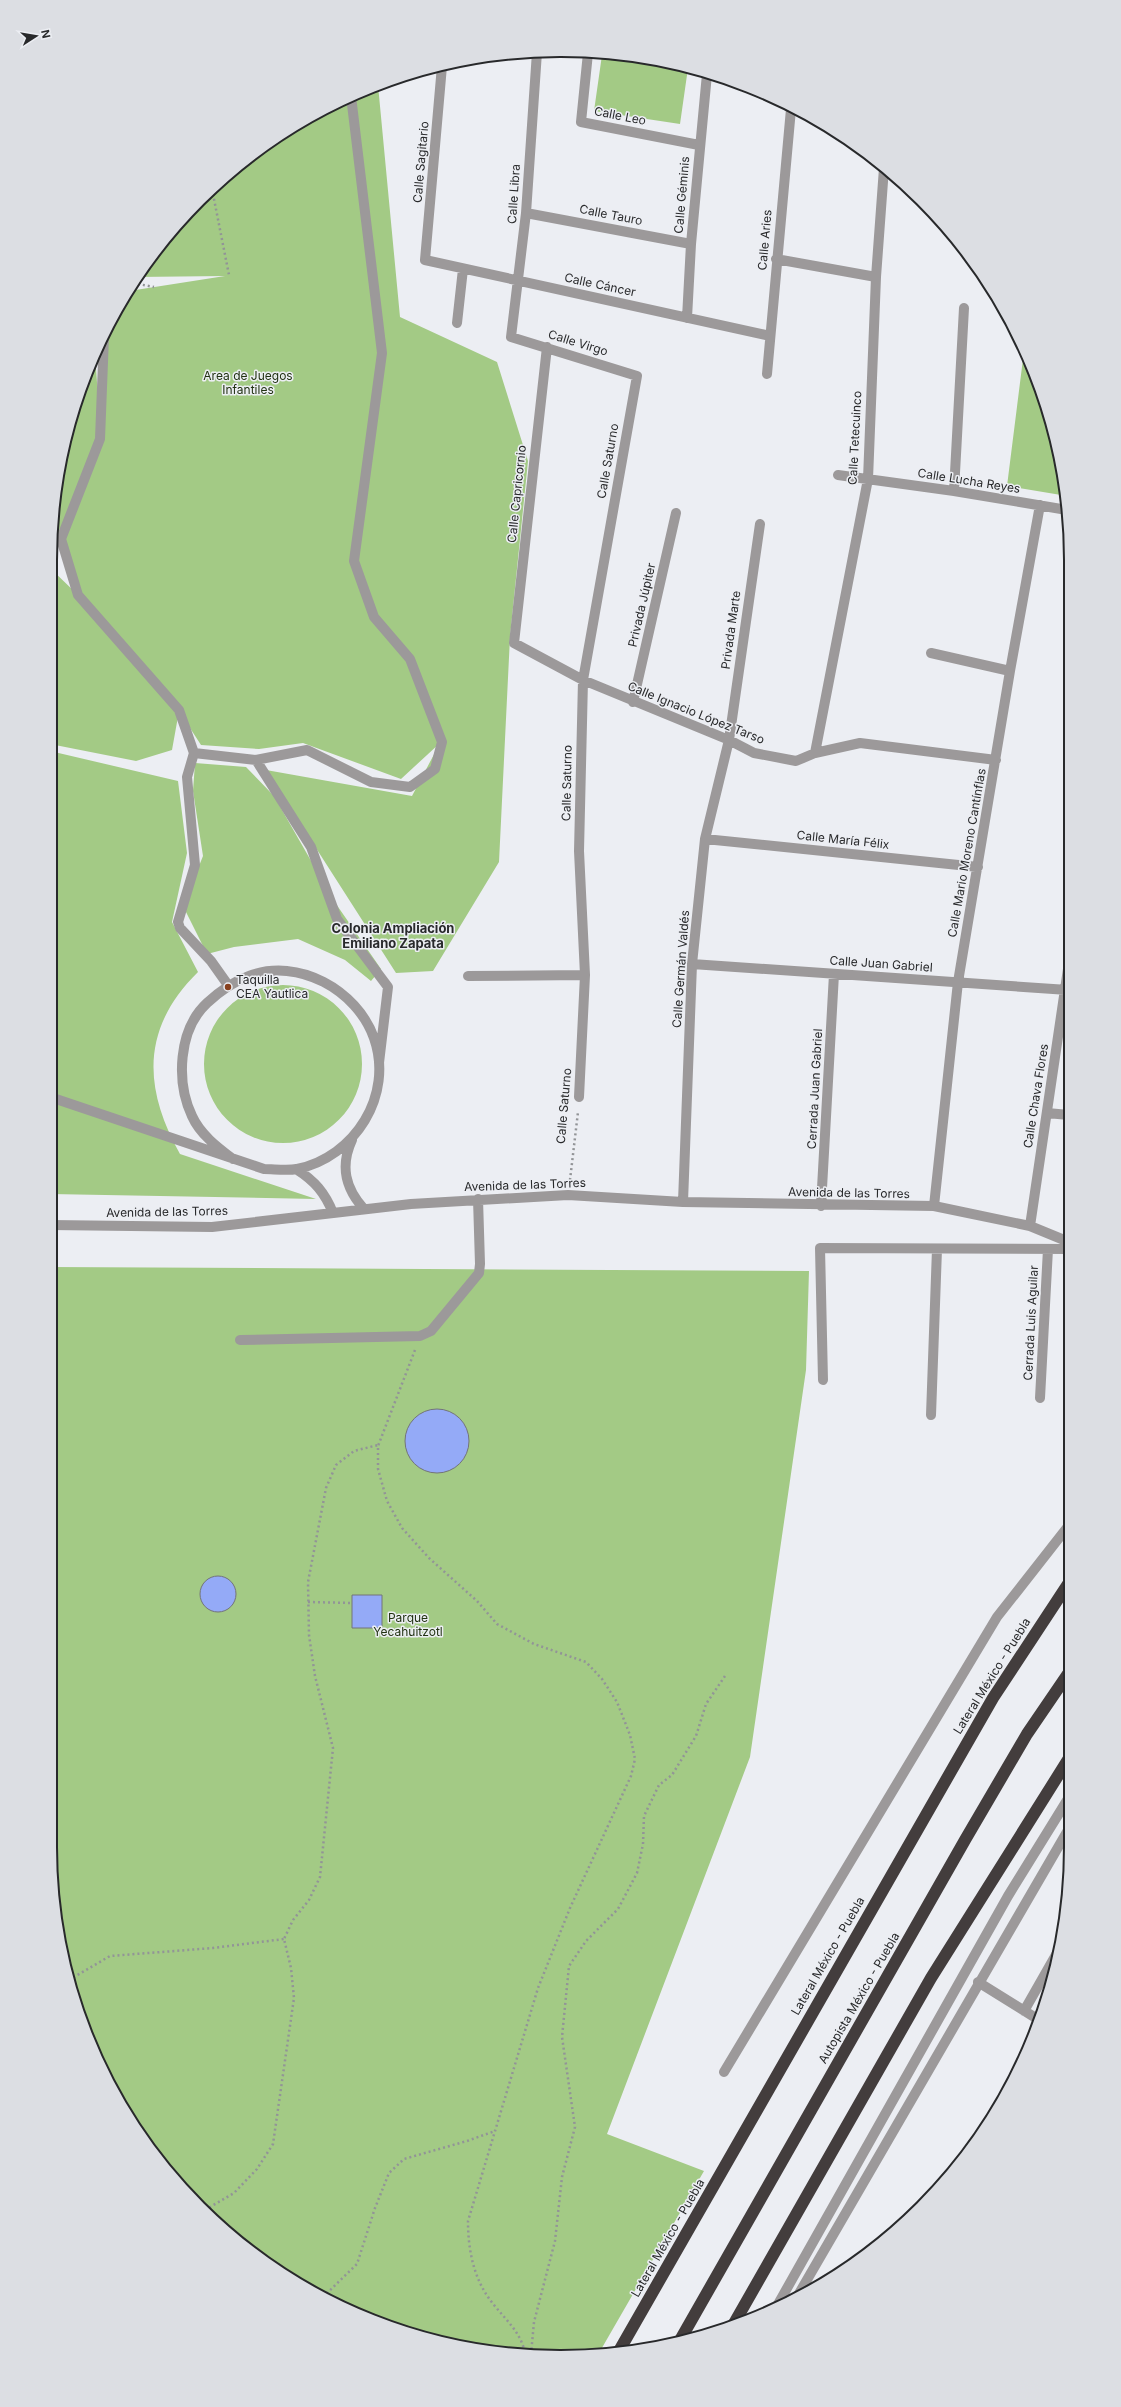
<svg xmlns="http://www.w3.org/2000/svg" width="1121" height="2407" font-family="Inter,sans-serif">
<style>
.green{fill:#a3ca85}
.building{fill:#94aaf7;stroke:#737479}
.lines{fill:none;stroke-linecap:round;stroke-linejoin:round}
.path{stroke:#929497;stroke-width:2.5;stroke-dasharray:2 3;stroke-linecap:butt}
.minor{stroke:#9c999a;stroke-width:10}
.highway{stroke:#433d3d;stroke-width:12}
.minor-bridge{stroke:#9c999a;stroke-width:10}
.poi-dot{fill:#88411f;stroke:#eceef3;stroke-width:1.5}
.labels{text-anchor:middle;stroke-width:3;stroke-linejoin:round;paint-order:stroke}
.street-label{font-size:12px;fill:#28292b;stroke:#eceef3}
.park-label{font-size:12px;fill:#213212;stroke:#eceef3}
.poi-label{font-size:12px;fill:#28292b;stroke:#eceef3;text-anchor:start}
.neighbourhood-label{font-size:13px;font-weight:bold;fill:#28292b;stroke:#eceef3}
.rim{fill:none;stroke:#28292b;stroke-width:2}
</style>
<rect width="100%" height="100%" fill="#eceef3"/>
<path class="green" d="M 602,55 L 688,68 L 680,124 L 594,111 Z
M 378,85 L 400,317 L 497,362 L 528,461 L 510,637 L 499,862 L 433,971 L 396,973 L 266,770 L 412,796 L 440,743 L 401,779 L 303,743 L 259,749 L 201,745 L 179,711 L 172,750 L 136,761 L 50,744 L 50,568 L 77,594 L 61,539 L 52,539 L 60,461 L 89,365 L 95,354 L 100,425 L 104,336 L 129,291 L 225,276 L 136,277 L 199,200 L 277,136 L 365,89 Z
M 1024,351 L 1032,365 L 1067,496 L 1007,486 Z
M 50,751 L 178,781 L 187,853 L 172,922 L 198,972 C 141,1028 143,1088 180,1154 L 316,1199 L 50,1194 Z
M 195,763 L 246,767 L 274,796 L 334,901 L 381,969 L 371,981 L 345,960 L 298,939 L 234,947 L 207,954 L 183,906 L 203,856 L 193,791 Z
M204 1064a79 79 0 1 1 158 0a79 79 0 1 1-158 0Z
M 50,1267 L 809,1271 L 806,1370 L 750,1757 L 607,2134 L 704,2171 L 599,2353 L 560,2357 L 461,2347 L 396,2330 L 305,2289 L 250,2251 L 177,2183 L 119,2102 L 77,2011 L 60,1946 L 50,1847 Z"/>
<path class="building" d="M405 1441a32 32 0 1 1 64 0a32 32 0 1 1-64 0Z
M200 1594a18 18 0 1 1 36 0a18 18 0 1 1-36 0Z
M 352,1595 L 382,1595 L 382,1628 L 352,1628 Z"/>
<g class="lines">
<path class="path" d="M 212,189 L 229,275
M 133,283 L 154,287
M 570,1180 L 578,1112
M 415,1350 L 378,1446 L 378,1469 L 387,1501 L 402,1528 L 429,1558 L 477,1601 L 497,1624 L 534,1644 L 586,1662 L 602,1679 L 617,1702 L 630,1735 L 635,1759 L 631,1776 L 570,1908 L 538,1988 L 468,2221 C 468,2251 474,2281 494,2305 C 507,2321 521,2333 525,2353
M 308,1602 L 352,1603
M 69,1980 L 110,1956 L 213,1948 L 284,1939
M 205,2210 L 234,2193 L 257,2169 L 273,2144 L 294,1998 L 291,1968 L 284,1939 L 293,1920 L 309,1900 L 320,1877 L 333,1748 L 315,1676 L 309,1635 L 308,1582 L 326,1488 L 336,1465 L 354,1451 L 378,1445
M 323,2297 L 357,2264 L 375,2208 L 389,2173 L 404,2159 L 467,2141 L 495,2131
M 531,2354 L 534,2322 L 555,2241 L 562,2177 L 575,2127 L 562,2037 L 569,1966 L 586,1941 L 618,1909 L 637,1873 L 643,1844 L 644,1816 L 659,1785 L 672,1775 L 696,1736 L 706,1704 L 725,1676"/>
<path class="minor" d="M 537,52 L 526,213 L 511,337 L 637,376 L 583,680 L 579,851 L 585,975 L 579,1097
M 588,53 L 581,122 L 699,145
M 442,66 L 425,260 L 770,336
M 351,96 L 382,353 L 354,561 L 374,617 L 410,659 L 442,742 L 435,769 L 410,787 L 371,782 L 307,750 L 256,760 L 311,847 L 337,919 L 388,987 L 379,1063
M 526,213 L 691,244
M 776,259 L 876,277
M 687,318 L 691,244 L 707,74
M 457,323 L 463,269
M 104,336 L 100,439 L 61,539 L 78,595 L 179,710 L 194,753 L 256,760
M 547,347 L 514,643 L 583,680 L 729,740 L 754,753 L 796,761 L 815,753 L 860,743 L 996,760
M 767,374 L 791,109
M 838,475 L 954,491 L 1067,510
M 954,491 L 964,308
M 931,653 L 1010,671
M 633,702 L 676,513
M 194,753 L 187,777 L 195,865 L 178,922 L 180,928 L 211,961 L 228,985
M 815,753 L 868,479 L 876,277 L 884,168
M 705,839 L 978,867
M 692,964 L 1068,990
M 468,976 L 585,975
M 50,1097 L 264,1169 C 274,1169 287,1171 297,1169 C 355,1157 394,1095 374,1038 C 357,990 298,957 249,976 C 232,982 220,991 207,1003 C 178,1030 176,1082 192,1116 C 200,1134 217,1147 233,1159
M 1047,1113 L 1069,1115
M 352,1140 C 340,1166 345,1188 364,1209
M 296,1169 C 315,1181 325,1193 333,1213
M 683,1202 L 692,964 L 705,839 L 729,740 L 760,524
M 821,1206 L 834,974
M 934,1206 L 958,982 L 1010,671 L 1040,505
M 50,1225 L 212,1227 L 411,1204 L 568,1195 L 683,1202 L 934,1206 L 1030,1226 L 1069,1242
M 1030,1226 L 1068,969
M 240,1340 L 420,1336 L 431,1331 L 479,1273 L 480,1264 L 478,1199
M 823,1380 L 820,1248 L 1069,1249
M 1040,1398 L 1048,1249
M 931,1415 L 937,1249
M 978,1982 L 1039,2020
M 1024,2011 L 1061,1946
M 724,2072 L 997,1617 L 1070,1524
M 777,2306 L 1008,1896 L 1071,1794"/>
<path class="highway" d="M 732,2327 L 931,1978 L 1071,1755
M 679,2342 L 965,1840 L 1027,1734 L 1070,1671
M 619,2351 L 993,1698 L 1070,1581"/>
<path class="minor-bridge" d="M 797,2297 L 1071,1825"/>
</g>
<circle class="poi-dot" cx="228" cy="987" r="4"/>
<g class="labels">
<g class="street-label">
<text transform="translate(620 116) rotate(11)" y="4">Calle Leo</text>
<text transform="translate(421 162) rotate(-85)" y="4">Calle Sagitario</text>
<text transform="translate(514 194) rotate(-86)" y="4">Calle Libra</text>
<text transform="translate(682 195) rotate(-85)" y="4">Calle Géminis</text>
<text transform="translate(611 215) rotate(11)" y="4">Calle Tauro</text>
<text transform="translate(765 240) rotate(-85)" y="4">Calle Aries</text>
<text transform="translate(600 285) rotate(12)" y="4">Calle Cáncer</text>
<text transform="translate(578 343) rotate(17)" y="4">Calle Virgo</text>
<text transform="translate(855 438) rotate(-87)" y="4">Calle Tetecuinco</text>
<text transform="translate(608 461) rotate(-80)" y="4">Calle Saturno</text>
<text transform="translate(969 481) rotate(9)" y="4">Calle Lucha Reyes</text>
<text transform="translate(517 494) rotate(-84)" y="4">Calle Capricornio</text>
<text transform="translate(642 605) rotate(-77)" y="4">Privada Júpiter</text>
<text transform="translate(731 630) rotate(-82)" y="4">Privada Marte</text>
<text transform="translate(696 713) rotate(22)" y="4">Calle Ignacio López Tarso</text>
<text transform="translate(567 783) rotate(-89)" y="4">Calle Saturno</text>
<text transform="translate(843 840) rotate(6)" y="4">Calle María Félix</text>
<text transform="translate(967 853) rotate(-80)" y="4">Calle Mario Moreno Cantínflas</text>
<text transform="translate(881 964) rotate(4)" y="4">Calle Juan Gabriel</text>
<text transform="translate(681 969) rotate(-86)" y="4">Calle Germán Valdés</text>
<text transform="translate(815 1089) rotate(-87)" y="4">Cerrada Juan Gabriel</text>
<text transform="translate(1036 1096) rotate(-81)" y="4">Calle Chava Flores</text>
<text transform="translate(564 1106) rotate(-85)" y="4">Calle Saturno</text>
<text transform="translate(525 1185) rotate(-2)" y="4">Avenida de las Torres</text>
<text transform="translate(849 1193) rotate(1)" y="4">Avenida de las Torres</text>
<text transform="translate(167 1212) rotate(-1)" y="4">Avenida de las Torres</text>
<text transform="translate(1031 1323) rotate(-87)" y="4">Cerrada Luis Aguilar</text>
<text transform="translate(992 1676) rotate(-58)" y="4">Lateral México - Puebla</text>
<text transform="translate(828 1956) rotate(-60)" y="4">Lateral México - Puebla</text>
<text transform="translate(859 1998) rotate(-60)" y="4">Autopista México - Puebla</text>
<text transform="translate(668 2238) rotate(-60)" y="4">Lateral México - Puebla</text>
</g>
<g class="park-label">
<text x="248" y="380">Area de Juegos<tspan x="248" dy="14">Infantiles</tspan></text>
<text x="408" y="1622">Parque<tspan x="408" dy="14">Yecahuitzotl</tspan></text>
</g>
<g class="poi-label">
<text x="236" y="984">Taquilla<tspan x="236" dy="14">CEA Yautlica</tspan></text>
</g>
<g class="neighbourhood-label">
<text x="393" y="933">Colonia Ampliación<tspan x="393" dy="15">Emiliano Zapata</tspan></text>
</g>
</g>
<path d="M0 0H1121V2407H0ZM560 57H561A503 503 0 0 1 1064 560V1847A503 503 0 0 1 561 2350H560A503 503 0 0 1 57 1847V560A503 503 0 0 1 560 57Z" fill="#dcdee3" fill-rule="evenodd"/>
<path class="rim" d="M560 57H561A503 503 0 0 1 1064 560V1847A503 503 0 0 1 561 2350H560A503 503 0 0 1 57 1847V560A503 503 0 0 1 560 57Z"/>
<g transform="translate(36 36) rotate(78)" stroke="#eceef3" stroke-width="3" paint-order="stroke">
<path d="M0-3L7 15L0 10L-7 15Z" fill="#28292b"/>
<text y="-6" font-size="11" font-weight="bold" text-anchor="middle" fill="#28292b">N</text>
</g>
</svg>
